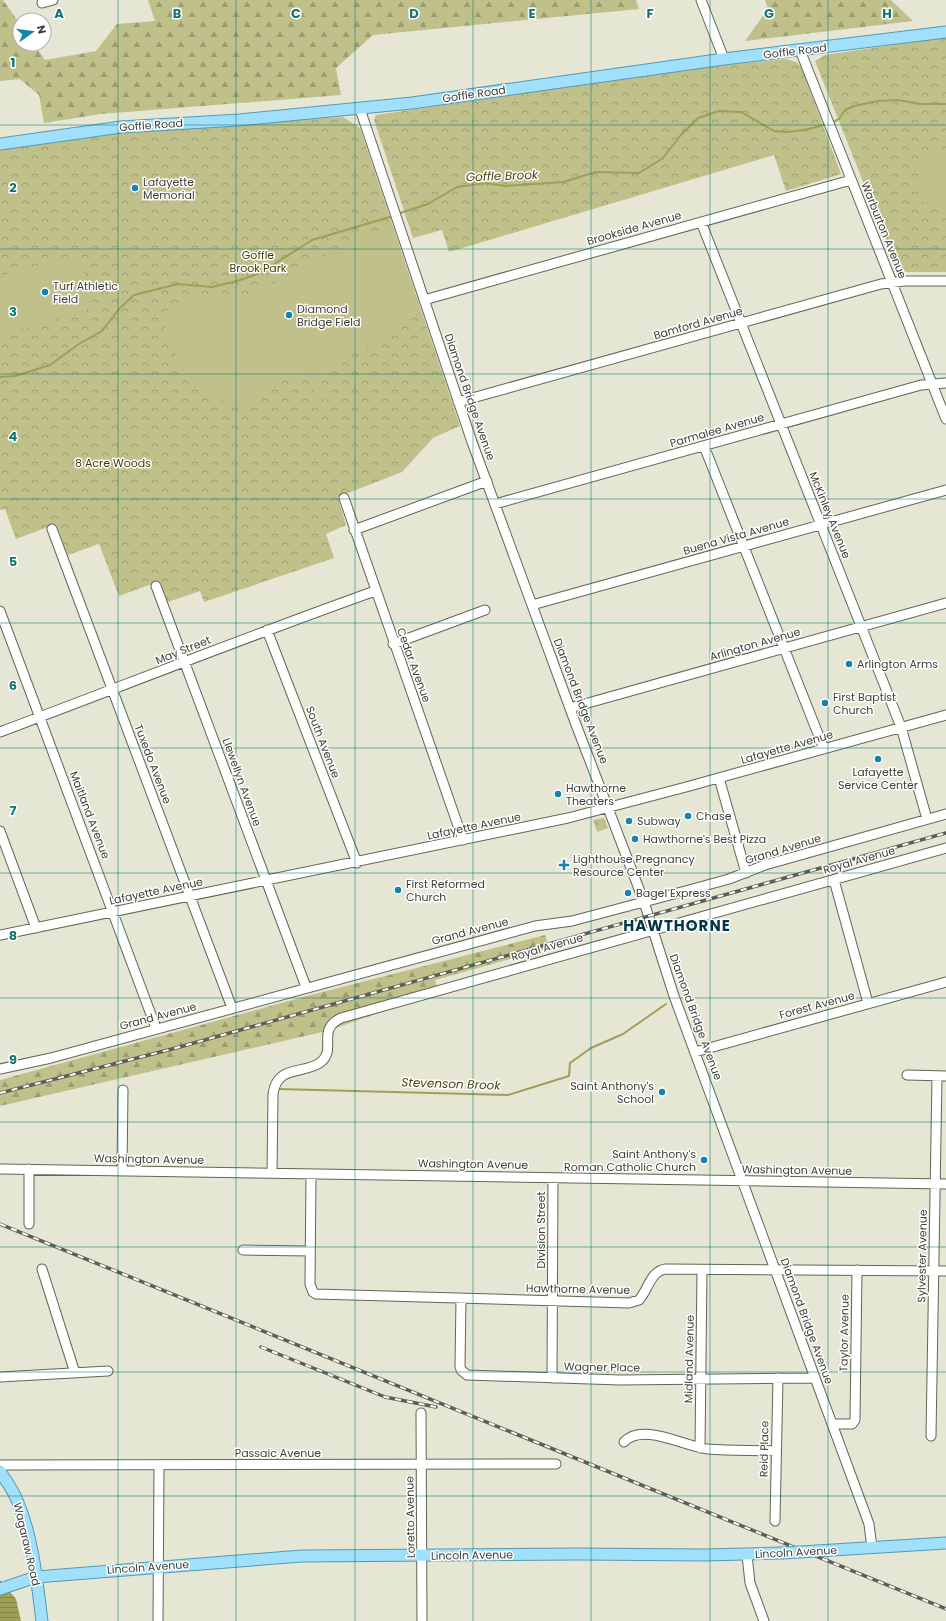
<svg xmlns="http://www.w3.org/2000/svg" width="946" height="1621" font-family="Poppins,sans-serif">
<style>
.forest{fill:url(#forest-firs)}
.park{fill:url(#park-crowns)}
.pitch{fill:#c0c08b}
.water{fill:url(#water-rules)}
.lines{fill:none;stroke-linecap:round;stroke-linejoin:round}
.stream{stroke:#a09f57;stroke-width:2}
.minor-casing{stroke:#646555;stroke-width:11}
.major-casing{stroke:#549ab5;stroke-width:13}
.minor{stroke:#fff;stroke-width:9}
.major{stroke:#a0e0fb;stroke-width:11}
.rail-casing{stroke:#5e5e55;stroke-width:3.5}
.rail{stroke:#fff;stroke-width:2;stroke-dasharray:6;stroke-linecap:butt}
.major-bridge-casing{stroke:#549ab5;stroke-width:13;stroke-linecap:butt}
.major-bridge{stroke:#a0e0fb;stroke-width:11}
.grid{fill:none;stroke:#0f766e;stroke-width:1;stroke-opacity:0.55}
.poi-dot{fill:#1583ab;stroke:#fff;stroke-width:1.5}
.labels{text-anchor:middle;stroke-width:3;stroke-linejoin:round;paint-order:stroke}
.street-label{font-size:11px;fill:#3d3e37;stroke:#fff}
.poi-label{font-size:11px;fill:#3d3e37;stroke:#fff;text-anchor:start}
.park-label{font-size:11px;fill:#3e3c01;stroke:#fff}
.water-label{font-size:12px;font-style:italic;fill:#49470f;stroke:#fff}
.district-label{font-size:15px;font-weight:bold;letter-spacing:1px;fill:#033649;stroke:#fff}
.grid-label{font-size:13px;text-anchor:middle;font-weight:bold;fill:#0f766e;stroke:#fff;stroke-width:3;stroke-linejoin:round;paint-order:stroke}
</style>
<defs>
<pattern id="forest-firs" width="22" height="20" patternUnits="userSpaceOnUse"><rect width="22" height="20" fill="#c0c08b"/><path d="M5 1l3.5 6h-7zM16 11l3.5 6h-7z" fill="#9d9d72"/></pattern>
<pattern id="park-crowns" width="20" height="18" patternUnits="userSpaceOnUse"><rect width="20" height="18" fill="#c0c08b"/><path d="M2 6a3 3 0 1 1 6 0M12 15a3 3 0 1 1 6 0" fill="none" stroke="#9d9d72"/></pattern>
<pattern id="water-rules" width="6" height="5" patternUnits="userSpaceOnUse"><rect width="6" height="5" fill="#a09f57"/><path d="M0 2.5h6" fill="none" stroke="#848349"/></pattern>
</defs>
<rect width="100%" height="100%" fill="#e6e6d5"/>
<path class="forest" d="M 0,0 L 3,0 L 20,24 L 20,44 L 34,44 L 45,60 L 96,51 L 117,24 L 155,21 L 148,0 L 636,0 L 639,9 L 373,35 L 336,68 L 341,95 L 101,114 L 44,123 L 39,95 L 20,79 L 0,81 Z
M 765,0 L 891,0 L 913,21 L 745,41 L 768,9 Z
M 545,935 L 549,948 L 435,980 L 439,992 L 327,1031 L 0,1106 L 0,1080 L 307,996 Z"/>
<path class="park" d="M 946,37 L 946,272 L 906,272 L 895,262 L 815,61 L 825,55 Z
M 786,59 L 796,62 L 801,66 L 841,174 L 786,191 L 774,155 L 449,252 L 442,230 L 413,238 L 374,120 L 376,115 L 702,67 Z
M 343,117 L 360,128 L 460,426 L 433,438 L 402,472 L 338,497 L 346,525 L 326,534 L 334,558 L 204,602 L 200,591 L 168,602 L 160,581 L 119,596 L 99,544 L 68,555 L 56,524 L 16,539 L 5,509 L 0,510 L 0,150 L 10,147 L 126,131 Z
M 604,818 L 608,828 L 597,832 L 593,820 Z"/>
<path class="pitch" d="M 919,152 L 946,153 L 946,203 L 918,202 Z
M 393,229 L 420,308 L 405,326 L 330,367 L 323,373 L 278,379 L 249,405 L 231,403 L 212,397 L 187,382 L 161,319 L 166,311 L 199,298 L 239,297 L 257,292 L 357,238 Z
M 79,254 L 94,308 L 0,335 L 0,276 Z
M 319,380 L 333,393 L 326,401 L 311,389 Z"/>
<path class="water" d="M 0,1580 L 16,1599 L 21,1621 L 0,1621 Z"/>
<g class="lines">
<path class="stream" d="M 831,123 L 839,119 L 845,110 L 854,106 L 878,101 L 898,100 L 920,104 L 946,104
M 397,214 L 428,204 L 457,187 L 486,183 L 505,186 L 563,182 L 596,172 L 639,173 L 663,158 L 680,136 L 698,118 L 719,111 L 741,112 L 774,131 L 786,132 L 805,130 L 827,124
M 0,377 L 15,376 L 50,365 L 79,344 L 102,331 L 119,309 L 134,295 L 178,284 L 212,287 L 237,281 L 260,273 L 312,240 L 393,216
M 278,1089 L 508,1095 L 569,1076 L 570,1063 L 591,1048 L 623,1034 L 666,1004"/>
<g class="minor-casing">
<path id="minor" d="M 701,0 L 724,59
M 42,3 L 53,0
M 800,50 L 946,419
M 360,109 L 472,442 L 575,722 L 644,902 L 674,996 L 869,1524 L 872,1548
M 701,222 L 901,727 L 927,819
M 424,300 L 851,180
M 458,402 L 881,284 L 904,281 L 946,281
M 704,446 L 824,749
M 344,498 L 463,840
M 495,504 L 921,385 L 946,383
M 52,529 L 232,1008
M 354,530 L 487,481
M 156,586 L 306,987
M 532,605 L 946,490
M 0,611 L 156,1028
M 267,630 L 357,863
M 393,644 L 485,610
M 570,708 L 946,603
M 0,732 C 125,685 249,636 375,591
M 719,778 L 746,873
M 0,831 L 36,928
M 834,880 L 868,1003
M 0,935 L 568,818 L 686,787 L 946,715
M 695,1052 L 946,982
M 0,1069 L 51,1058 L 535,926 L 572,921 L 689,890 L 729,879 L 765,865 L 946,814
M 907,1075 L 946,1076
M 0,1169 L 946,1184
M 122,1171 L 123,1090
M 272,1173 L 273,1094 C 277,1064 304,1075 321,1062 C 337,1049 316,1030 341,1018 L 946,848
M 311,1174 L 310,1284 L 313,1292 L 316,1294 L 629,1303 L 639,1300 C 649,1289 650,1271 666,1269 L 946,1271
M 29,1224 L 29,1169
M 243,1250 L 310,1251
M 42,1269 L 75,1373
M 461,1299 L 460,1366 L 461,1370 L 467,1375 L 620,1380 L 815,1378
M 0,1377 L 108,1371
M 552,1378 L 553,1178
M 421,1413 L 422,1621
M 832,1424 L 852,1424 L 855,1420 L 857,1270
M 931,1436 L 937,1076
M 624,1442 C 643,1422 685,1447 708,1449 C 731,1451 754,1450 776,1451
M 700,1448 L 702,1270
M 0,1465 L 556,1464
M 775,1521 L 778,1378
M 747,1555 L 750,1583 L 764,1621
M 158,1621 L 159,1465"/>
</g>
<g class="major-casing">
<path id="major" d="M 0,144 L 121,127 L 239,120 L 412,103 L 724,59 L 946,32
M 0,1471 C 6,1481 13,1490 17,1500 C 33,1537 37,1582 42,1621
M 817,1551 L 946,1543
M 0,1589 L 36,1577 L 302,1556 L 578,1554 L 705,1555 L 782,1553"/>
</g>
<use href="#minor" class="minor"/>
<use href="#major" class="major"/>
<g class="rail-casing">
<path id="rail" d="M 0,1093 L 176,1048 L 946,833
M 0,1224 L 946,1609
M 261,1347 L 385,1397 L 436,1407"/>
</g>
<use href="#rail" class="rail"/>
<g class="major-bridge-casing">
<path id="major-bridge" d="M 782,1553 L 817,1551"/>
</g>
<use href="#major-bridge" class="major-bridge"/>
</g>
<path class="grid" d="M 118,0 L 118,1621M 236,0 L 236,1621M 355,0 L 355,1621M 473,0 L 473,1621M 591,0 L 591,1621M 710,0 L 710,1621M 828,0 L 828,1621M 0,125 L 946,125M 0,249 L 946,249M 0,374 L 946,374M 0,499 L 946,499M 0,623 L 946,623M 0,748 L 946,748M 0,873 L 946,873M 0,998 L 946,998M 0,1122 L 946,1122M 0,1247 L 946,1247M 0,1372 L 946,1372M 0,1496 L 946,1496"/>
<g class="poi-dot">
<circle cx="135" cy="188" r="4"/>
<circle cx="45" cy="292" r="4"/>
<circle cx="289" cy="315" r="4"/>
<circle cx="849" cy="664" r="4"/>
<circle cx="825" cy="703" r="4"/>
<circle cx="878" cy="759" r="4"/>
<circle cx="558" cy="794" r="4"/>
<circle cx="688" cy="816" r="4"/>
<circle cx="629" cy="821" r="4"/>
<circle cx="635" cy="839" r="4"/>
<path d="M562 859h4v4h4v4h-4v4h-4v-4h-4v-4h4z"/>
<circle cx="398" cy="890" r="4"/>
<circle cx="628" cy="893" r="4"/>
<circle cx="662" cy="1092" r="4"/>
<circle cx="704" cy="1160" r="4"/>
</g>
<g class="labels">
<g class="street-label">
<text transform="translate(795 51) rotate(-7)" y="4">Goffle Road</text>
<text transform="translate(474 94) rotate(-8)" y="4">Goffle Road</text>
<text transform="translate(151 125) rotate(-4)" y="4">Goffle Road</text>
<text transform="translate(634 228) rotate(-16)" y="4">Brookside Avenue</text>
<text transform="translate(884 230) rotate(68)" y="4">Warburton Avenue</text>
<text transform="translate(698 323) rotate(-16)" y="4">Bamford Avenue</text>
<text transform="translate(470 397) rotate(71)" y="4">Diamond Bridge Avenue</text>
<text transform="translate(717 430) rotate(-16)" y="4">Parmalee Avenue</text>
<text transform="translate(830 515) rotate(68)" y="4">McKinley Avenue</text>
<text transform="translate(736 536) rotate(-16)" y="4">Buena Vista Avenue</text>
<text transform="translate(755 644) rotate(-16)" y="4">Arlington Avenue</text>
<text transform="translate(183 650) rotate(-22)" y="4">May Street</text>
<text transform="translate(414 665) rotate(70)" y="4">Cedar Avenue</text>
<text transform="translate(581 701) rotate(69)" y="4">Diamond Bridge Avenue</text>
<text transform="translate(323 742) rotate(69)" y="4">South Avenue</text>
<text transform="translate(787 747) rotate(-16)" y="4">Lafayette Avenue</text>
<text transform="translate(153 764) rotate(69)" y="4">Tuxedo Avenue</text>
<text transform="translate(242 782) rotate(70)" y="4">Llewellyn Avenue</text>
<text transform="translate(90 815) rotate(69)" y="4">Maitland Avenue</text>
<text transform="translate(474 826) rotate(-12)" y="4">Lafayette Avenue</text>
<text transform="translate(783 849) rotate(-17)" y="4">Grand Avenue</text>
<text transform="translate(859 860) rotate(-16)" y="4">Royal Avenue</text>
<text transform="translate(156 891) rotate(-12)" y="4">Lafayette Avenue</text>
<text transform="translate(470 931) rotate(-15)" y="4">Grand Avenue</text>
<text transform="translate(547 947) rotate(-16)" y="4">Royal Avenue</text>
<text transform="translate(817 1005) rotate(-15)" y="4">Forest Avenue</text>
<text transform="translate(158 1016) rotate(-15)" y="4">Grand Avenue</text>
<text transform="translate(696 1017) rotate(70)" y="4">Diamond Bridge Avenue</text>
<text transform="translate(149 1159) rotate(1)" y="4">Washington Avenue</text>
<text transform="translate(473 1164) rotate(1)" y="4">Washington Avenue</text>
<text transform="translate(797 1170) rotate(1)" y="4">Washington Avenue</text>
<text transform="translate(541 1230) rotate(-90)" y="4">Division Street</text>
<text transform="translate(922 1256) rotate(-89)" y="4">Sylvester Avenue</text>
<text transform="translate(578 1289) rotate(1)" y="4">Hawthorne Avenue</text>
<text transform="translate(807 1321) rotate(70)" y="4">Diamond Bridge Avenue</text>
<text transform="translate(844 1333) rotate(-89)" y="4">Taylor Avenue</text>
<text transform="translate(689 1359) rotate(-89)" y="4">Midland Avenue</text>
<text transform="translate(602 1367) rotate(1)" y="4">Wagner Place</text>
<text transform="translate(764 1449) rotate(-89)" y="4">Reid Place</text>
<text x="278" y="1457">Passaic Avenue</text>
<text transform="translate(410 1517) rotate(-91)" y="4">Loretto Avenue</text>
<text transform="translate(27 1544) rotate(77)" y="4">Wagaraw Road</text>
<text transform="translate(796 1552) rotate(-3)" y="4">Lincoln Avenue</text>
<text transform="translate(472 1555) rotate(-1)" y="4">Lincoln Avenue</text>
<text transform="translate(148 1567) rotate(-4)" y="4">Lincoln Avenue</text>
</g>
<g class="poi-label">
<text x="143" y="186">Lafayette<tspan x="143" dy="13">Memorial</tspan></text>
<text x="53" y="290">Turf Athletic<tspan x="53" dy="13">Field</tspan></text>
<text x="297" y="313">Diamond<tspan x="297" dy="13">Bridge Field</tspan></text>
<text x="857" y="668">Arlington Arms</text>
<text x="833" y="701">First Baptist<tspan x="833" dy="13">Church</tspan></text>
<text x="878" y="776" text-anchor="middle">Lafayette<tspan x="878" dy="13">Service Center</tspan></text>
<text x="566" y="792">Hawthorne<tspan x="566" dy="13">Theaters</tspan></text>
<text x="696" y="820">Chase</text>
<text x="637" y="825">Subway</text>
<text x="643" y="843">Hawthorne's Best Pizza</text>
<text x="573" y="863">Lighthouse Pregnancy<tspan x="573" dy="13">Resource Center</tspan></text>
<text x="406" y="888">First Reformed<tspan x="406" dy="13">Church</tspan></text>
<text x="636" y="897">Bagel Express</text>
<text x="654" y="1090" text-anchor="end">Saint Anthony's<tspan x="654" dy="13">School</tspan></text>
<text x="696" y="1158" text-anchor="end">Saint Anthony's<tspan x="696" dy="13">Roman Catholic Church</tspan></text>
</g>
<g class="park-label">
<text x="258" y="259">Goffle<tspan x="258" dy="13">Brook Park</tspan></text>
<text x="113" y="467">8 Acre Woods</text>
</g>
<g class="water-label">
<text transform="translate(502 176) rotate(-2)" y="4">Goffle Brook</text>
<text transform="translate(451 1084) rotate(2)" y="4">Stevenson Brook</text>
</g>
<g class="district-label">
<text x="677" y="931">HAWTHORNE</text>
</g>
</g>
<g class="grid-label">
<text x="59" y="18">A</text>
<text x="177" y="18">B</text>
<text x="296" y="18">C</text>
<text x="414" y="18">D</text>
<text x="532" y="18">E</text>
<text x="650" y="18">F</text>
<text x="769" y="18">G</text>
<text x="887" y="18">H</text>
<text x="13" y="67">1</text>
<text x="13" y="192">2</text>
<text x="13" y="316">3</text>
<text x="13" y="441">4</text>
<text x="13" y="566">5</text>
<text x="13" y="690">6</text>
<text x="13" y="815">7</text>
<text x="13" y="940">8</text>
<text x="13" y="1064">9</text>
</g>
<g transform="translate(32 32) rotate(76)"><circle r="19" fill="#ffffff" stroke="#b1b2af"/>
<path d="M0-3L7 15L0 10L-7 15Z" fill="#1583ab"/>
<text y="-6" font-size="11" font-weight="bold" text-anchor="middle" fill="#3d3e37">N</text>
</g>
</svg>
